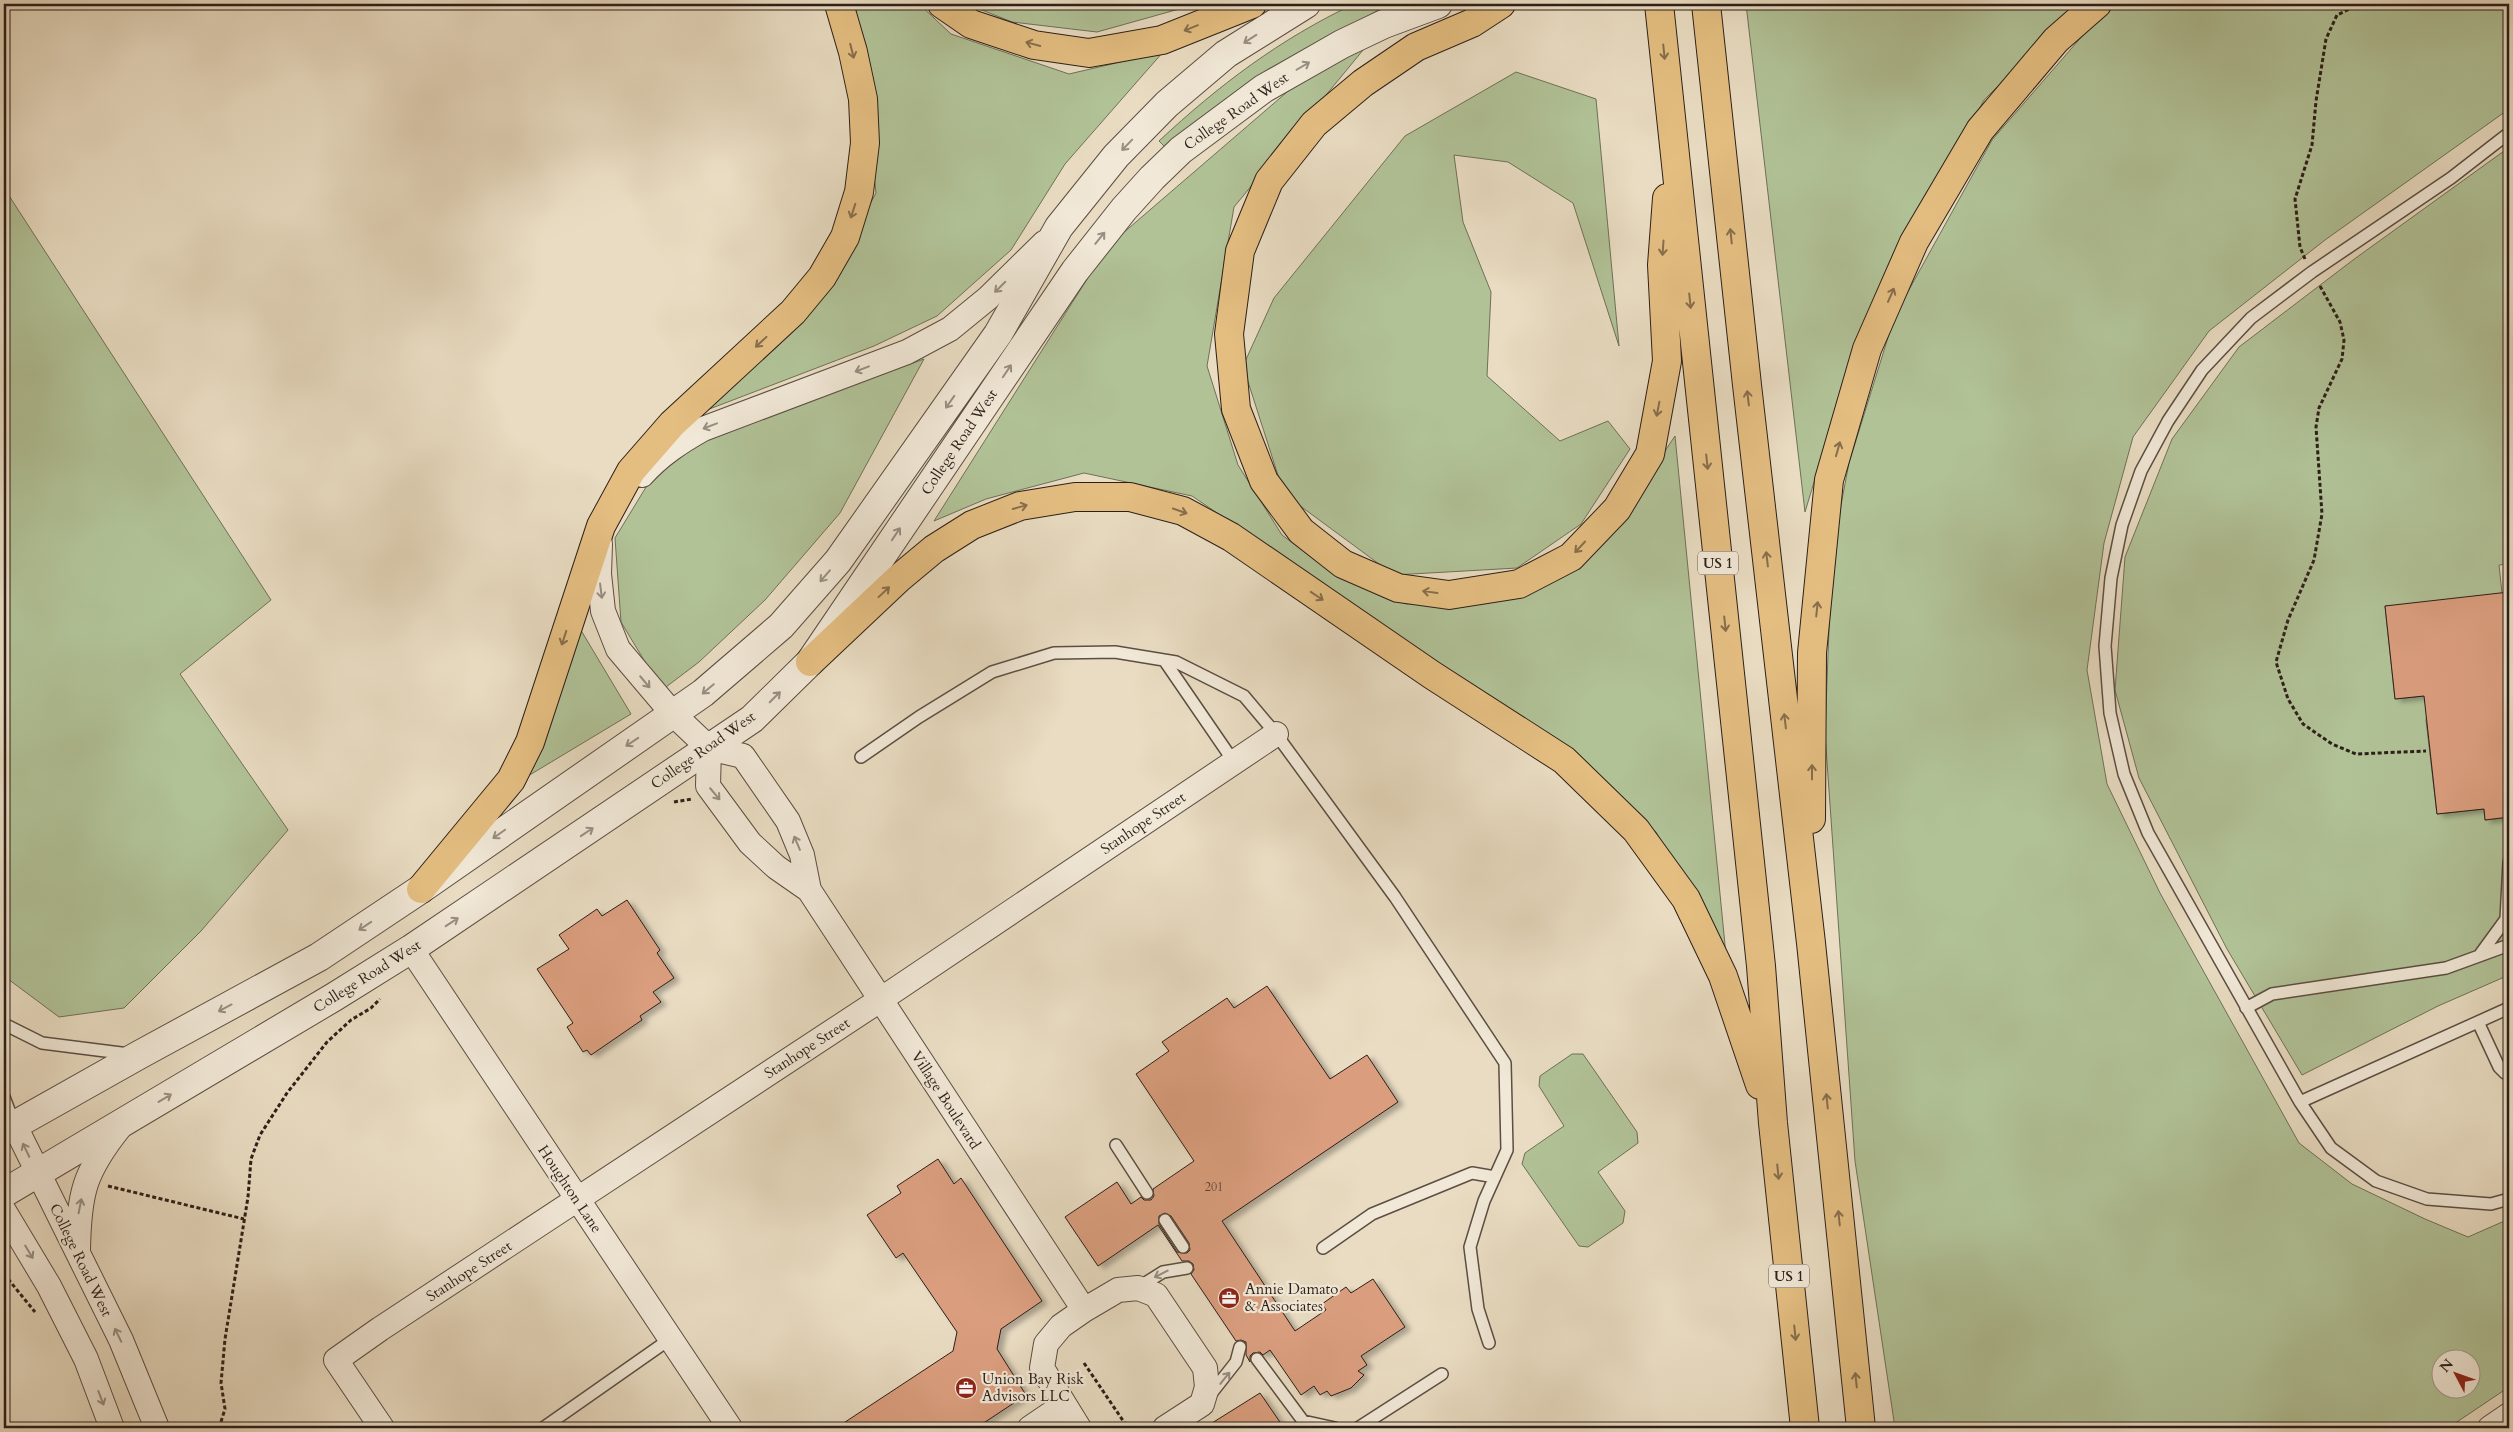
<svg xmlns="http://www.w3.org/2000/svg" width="2513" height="1432" font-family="Cardo,serif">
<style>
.green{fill:#b1c297;stroke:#6e7058;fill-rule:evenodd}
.building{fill:#da9e7e;stroke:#2c1f19;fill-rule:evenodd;filter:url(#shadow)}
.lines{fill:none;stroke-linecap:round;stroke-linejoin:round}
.service-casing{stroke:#5b4e43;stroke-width:14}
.minor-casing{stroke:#5b4e43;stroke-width:26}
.tertiary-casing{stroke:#5b4e43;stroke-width:30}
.trunk-casing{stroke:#2c1f19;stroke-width:30}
.path{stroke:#2c1f19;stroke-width:3;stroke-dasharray:4 2.5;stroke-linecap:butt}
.service{stroke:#f1e8d7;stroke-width:11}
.minor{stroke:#f1e8d7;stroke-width:24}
.tertiary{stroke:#f1e8d7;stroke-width:28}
.trunk{stroke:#e4be81;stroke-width:28}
.oneway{stroke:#886e4d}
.oneway2{stroke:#988e82}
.labels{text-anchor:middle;stroke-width:4.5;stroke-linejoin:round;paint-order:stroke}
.number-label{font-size:12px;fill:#583f32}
.shield{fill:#f1e8d7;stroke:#675b52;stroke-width:1}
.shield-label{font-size:14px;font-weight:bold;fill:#2c1f19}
.street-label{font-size:15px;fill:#2c1f19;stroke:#f1e8d7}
.poi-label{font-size:15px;fill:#2c1f19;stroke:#f1e8d7;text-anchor:start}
</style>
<defs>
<filter id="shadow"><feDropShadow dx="5.5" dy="3" stdDeviation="2.5" flood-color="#0004"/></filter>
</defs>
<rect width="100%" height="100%" fill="#e9dcc2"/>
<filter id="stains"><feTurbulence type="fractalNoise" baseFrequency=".004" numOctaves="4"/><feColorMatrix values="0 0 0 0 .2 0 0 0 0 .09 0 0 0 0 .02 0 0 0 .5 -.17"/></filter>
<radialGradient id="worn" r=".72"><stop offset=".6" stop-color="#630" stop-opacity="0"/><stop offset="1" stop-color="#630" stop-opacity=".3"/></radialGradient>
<path class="green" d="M 850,4 L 919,4 L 951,34 L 1069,74 L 1163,52 L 1065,164 L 1011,250 L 937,316 L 874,346 L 699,413 L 818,299 L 876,193 L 861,53 Z
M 967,4 L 1197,4 L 1097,32 L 1012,22 Z
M 1354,4 L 1390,4 L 1269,69 L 1211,110 L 1166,148 L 1159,141 C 1219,85 1280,39 1354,4 Z
M 1746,4 L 2080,4 L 1984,100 L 1857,340 L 1805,512 Z
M 2110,4 L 2509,4 L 2509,109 L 2325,240 L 2209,331 L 2133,437 L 2104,543 L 2087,670 L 2107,784 L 2160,893 L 2299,1143 L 2352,1184 L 2425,1219 L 2468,1237 L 2509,1219 L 2509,1387 L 2448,1428 L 1895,1428 L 1855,1161 L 1825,733 L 1832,552 L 1849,463 L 1895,315 L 1992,140 ZM 2440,1360 L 2470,1360 L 2470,1390 L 2440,1390 Z
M 1368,44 L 1234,207 L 1207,366 L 1238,465 L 1282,535 L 1335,575 L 1406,604 L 1492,600 L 1603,543 L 1675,436 L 1726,955 L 1656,832 L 1567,750 L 1192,496 L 1084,473 L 986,499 L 934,521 L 1108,246 L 1301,80 Z
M 1516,72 L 1596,99 L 1619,346 L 1573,203 L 1508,162 L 1454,155 L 1463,222 L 1491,292 L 1487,376 L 1560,441 L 1608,421 L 1630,449 L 1581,524 L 1517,568 L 1394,575 L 1284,494 L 1243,366 L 1274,298 L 1405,136 Z
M 2504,151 L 2509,155 L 2509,564 L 2499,565 L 2503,602 L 2385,606 L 2395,699 L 2433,695 L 2426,720 L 2437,814 L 2484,809 L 2485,820 L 2509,817 L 2509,975 L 2438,1006 L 2302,1075 L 2227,949 L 2139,778 L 2115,690 L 2125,557 L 2172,439 L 2239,347 L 2353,260 Z
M 4,188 L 271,600 L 180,674 L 288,830 L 201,931 L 124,1008 L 59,1017 L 4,976 Z
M 924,359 L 840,513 L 765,600 L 699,662 L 662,690 L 621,622 L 615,538 L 654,474 L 711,436 Z
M 579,627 L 631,714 L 518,782 Z
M 1572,1054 L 1583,1054 L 1637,1132 L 1638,1143 L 1598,1172 L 1625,1211 L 1623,1223 L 1588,1247 L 1579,1246 L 1522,1164 L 1525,1153 L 1564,1126 L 1539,1086 L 1540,1076 Z"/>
<path class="building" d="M 2509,592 L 2509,817 L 2485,820 L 2484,809 L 2437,814 L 2424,696 L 2395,699 L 2385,606 Z
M 627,900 L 660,950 L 657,953 L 674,978 L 653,992 L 661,1002 L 640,1016 L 642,1020 L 591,1055 L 587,1050 L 583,1052 L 567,1027 L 573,1023 L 537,969 L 569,949 L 559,935 L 597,909 L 602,916 Z
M 1267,986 L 1330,1079 L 1367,1055 L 1398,1102 L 1222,1221 L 1295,1331 L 1326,1310 L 1322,1304 L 1346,1287 L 1351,1293 L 1373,1279 L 1405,1327 L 1361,1356 L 1367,1365 L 1358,1371 L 1364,1375 L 1351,1388 L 1331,1396 L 1327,1391 L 1320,1395 L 1314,1386 L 1301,1395 L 1270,1350 L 1263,1355 L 1260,1352 L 1253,1353 L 1250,1356 L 1250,1362 L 1246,1355 L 1246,1342 L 1241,1340 L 1236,1341 L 1191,1274 L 1194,1270 L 1193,1264 L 1189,1261 L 1182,1261 L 1158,1225 L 1098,1266 L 1065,1217 L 1117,1182 L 1131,1204 L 1141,1197 L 1144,1200 L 1151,1200 L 1154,1196 L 1153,1189 L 1194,1161 L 1136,1074 L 1169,1051 L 1162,1042 L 1227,998 L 1234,1008 ZM 1165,1213 L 1171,1216 L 1189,1243 L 1190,1250 L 1187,1253 L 1177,1252 L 1159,1224 L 1159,1216 Z
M 938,1159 L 954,1184 L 961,1178 L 1042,1301 L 1001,1329 L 997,1349 L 1026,1395 L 976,1428 L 836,1428 L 953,1351 L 957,1332 L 903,1253 L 896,1258 L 867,1215 L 901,1193 L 897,1186 Z
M 1260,1393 L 1284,1428 L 1204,1428 Z"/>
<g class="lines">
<g class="service-casing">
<path id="service" d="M 2509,133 L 2451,178 L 2312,272 L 2251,318 L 2202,370 L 2168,421 L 2141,471 L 2122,525 L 2111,578 L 2105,646 L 2110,713 L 2124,774 L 2148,833 L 2300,1102 L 2331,1148 L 2376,1181 L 2427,1199 L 2491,1204 L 2509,1199
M 1164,660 L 1234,762
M 861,757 L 919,717 L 992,672 L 1054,653 L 1115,652 L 1176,662 L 1244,696 L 1276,734 L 1395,897 L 1505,1063 L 1507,1150 L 1484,1201 L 1470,1247 L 1478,1309 L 1489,1343
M 2479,956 L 2509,945
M 2246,1008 L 2272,994 L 2446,968 L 2479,956 L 2506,919 L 2509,862
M 2478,1022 L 2499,1067 L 2505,1073 L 2509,1073
M 4,1024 L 42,1043 L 129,1054
M 4,1097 L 15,1126
M 2300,1102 L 2509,1008
M 1116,1145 L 1147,1193
M 1165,1220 L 1183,1247
M 1323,1248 L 1372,1214 L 1472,1173 L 1495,1177
M 1139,1287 L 1163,1272 L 1187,1268
M 1257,1359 L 1303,1421 L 1335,1428
M 1210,1395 L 1236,1362 L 1240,1347
M 543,1428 L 670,1339
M 1358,1428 L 1442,1374"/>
</g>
<g class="minor-casing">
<path id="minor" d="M 642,475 C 660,455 680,442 703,429 L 907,352 L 950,329 L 988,298 L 1044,243
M 600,544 L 599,574 L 603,611 L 618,649 L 673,714 L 709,748 L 743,756 L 788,821 L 802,855 L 809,890
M 709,748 L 708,786 L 750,843 L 776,867 L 809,890 L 1084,1310
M 411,949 L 730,1428
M 15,1126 L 121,1340 L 157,1428
M 4,1211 L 49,1286 L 86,1359 L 112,1428
M 78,1250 C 79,1193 84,1172 120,1127
M 382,1428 L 336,1360 L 380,1329 L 880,1000 L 1276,734
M 1030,1428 L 1064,1405
M 1079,1428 L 1042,1368 L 1046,1344 L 1061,1326 L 1084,1310 L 1118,1290 L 1138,1288 L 1156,1295 L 1205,1368 L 1207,1387 L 1202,1404 L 1165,1428
M 2490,1428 L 2509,1415"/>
</g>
<g class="tertiary-casing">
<path id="tertiary" d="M 4,1131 L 139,1055 L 319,957 L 421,889 L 703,693 L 781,626 L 838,561 L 998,334 L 1059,227 L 1116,156 L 1167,104 L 1226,54 L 1306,4
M 4,1193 L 334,997 L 411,949 L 752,719 L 810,662 L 1075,271 L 1124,209 L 1152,178 L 1181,150 L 1263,89 L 1342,44 L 1384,24 L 1438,4"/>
</g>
<g class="trunk-casing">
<path id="trunk" d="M 942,4 L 971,24 L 1034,45 L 1089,53 L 1162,40 L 1252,4
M 1501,4 L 1472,23 L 1416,47 L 1363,83 L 1314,124 L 1269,181 L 1240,251 L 1229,334 L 1236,409 L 1264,481 L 1301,531 L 1343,564 L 1398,588 L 1449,595 L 1519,584 L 1571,557 L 1617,509 L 1650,454 L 1667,361 L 1662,265 L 1667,198
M 1659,4 L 1761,966 L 1773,1123 L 1805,1428
M 1706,4 L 1747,385 L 1811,943 L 1861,1428
M 810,662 L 898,579 L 934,549 L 972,525 L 1020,506 L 1075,497 L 1130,497 L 1183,511 L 1231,537 L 1432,675 L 1564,760 L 1636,830 L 1686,899 L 1723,976 L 1760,1085
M 1811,819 L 1812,653 L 1829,480 L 1867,349 L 1914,242 L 1980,130 L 2056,40 L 2097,4
M 421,889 L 511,780 L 530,742 L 601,526 L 631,471 L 672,424 L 793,312 L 822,277 L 845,237 L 859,192 L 865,143 L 863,99 L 853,52 L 839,4"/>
</g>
<path class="path" d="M 2305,259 L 2300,247 L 2295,199 L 2312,145 L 2316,101 L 2326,39 L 2337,15 L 2360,4
M 2320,286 L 2340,322 L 2344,340 L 2342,359 L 2319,408 L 2316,427 L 2322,514 L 2314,560 L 2288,620 L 2276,662 L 2288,699 L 2303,724 L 2332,744 L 2356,754 L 2426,751
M 674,802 L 692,799
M 108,1186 L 244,1219
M 4,1274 L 35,1312
M 1084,1363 L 1128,1428
M 219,1428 L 225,1409 L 221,1383 L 225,1339 L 248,1197 L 251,1159 L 260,1135 L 287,1093 L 327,1042 L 351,1020 L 371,1008 L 380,999"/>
<use href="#service" class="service"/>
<use href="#minor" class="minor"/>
<use href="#tertiary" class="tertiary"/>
<use href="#trunk" class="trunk"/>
</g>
<defs><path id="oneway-shaft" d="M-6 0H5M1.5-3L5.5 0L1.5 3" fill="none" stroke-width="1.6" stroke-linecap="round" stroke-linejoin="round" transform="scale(1.25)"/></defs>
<g class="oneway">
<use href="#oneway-shaft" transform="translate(1191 28) rotate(158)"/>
<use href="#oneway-shaft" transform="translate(1033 44) rotate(-165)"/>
<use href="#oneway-shaft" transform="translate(852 51) rotate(76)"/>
<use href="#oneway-shaft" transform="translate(1664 52) rotate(84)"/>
<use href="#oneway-shaft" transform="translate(853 211) rotate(108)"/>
<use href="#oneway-shaft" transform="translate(1731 236) rotate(-96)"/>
<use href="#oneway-shaft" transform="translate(1663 248) rotate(94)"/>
<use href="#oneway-shaft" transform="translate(1891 295) rotate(-66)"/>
<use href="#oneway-shaft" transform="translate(1690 301) rotate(84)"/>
<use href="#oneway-shaft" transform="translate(761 342) rotate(137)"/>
<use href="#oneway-shaft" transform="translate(1748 398) rotate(-97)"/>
<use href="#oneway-shaft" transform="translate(1658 409) rotate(101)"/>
<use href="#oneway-shaft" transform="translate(1838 449) rotate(-74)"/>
<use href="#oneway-shaft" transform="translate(1707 462) rotate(84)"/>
<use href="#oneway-shaft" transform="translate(1020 507) rotate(-15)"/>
<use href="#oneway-shaft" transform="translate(1180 511) rotate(19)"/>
<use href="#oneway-shaft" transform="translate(1580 547) rotate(133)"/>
<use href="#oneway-shaft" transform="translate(1767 559) rotate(-97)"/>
<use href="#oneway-shaft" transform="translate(884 592) rotate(-43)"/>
<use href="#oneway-shaft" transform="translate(1430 592) rotate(-172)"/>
<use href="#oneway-shaft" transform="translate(1317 596) rotate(34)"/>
<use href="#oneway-shaft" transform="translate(1817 609) rotate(-84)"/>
<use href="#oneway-shaft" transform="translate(1725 624) rotate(84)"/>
<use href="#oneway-shaft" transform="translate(564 638) rotate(108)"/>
<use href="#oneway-shaft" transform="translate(1785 721) rotate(-97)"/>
<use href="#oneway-shaft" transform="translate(1812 772) rotate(-90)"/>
<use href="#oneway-shaft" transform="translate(1827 1101) rotate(-96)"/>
<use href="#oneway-shaft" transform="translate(1778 1172) rotate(84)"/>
<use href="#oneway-shaft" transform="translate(1839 1218) rotate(-96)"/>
<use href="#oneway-shaft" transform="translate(1795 1333) rotate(84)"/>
<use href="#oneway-shaft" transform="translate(1856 1380) rotate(-96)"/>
</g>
<g class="oneway2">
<use href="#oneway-shaft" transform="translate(1250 39) rotate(147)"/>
<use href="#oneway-shaft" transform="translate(1303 66) rotate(-30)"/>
<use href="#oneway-shaft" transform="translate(1127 145) rotate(134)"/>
<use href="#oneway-shaft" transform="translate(1100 238) rotate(-51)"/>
<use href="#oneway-shaft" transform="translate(1000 287) rotate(135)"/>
<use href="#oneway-shaft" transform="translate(862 369) rotate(159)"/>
<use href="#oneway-shaft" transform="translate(1007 371) rotate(-56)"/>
<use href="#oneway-shaft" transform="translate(950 402) rotate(125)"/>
<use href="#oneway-shaft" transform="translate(710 426) rotate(159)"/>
<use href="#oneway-shaft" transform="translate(896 534) rotate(-56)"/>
<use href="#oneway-shaft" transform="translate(825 576) rotate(131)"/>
<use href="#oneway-shaft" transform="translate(601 591) rotate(83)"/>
<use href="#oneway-shaft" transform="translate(645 682) rotate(50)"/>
<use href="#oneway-shaft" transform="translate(708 689) rotate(140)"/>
<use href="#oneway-shaft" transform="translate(775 697) rotate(-45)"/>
<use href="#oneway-shaft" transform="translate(632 742) rotate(146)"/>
<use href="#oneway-shaft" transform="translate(715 794) rotate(50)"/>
<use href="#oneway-shaft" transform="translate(587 832) rotate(-34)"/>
<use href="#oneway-shaft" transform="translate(499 834) rotate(145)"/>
<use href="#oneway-shaft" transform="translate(797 843) rotate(-113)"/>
<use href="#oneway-shaft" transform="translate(452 922) rotate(-33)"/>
<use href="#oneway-shaft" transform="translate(365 926) rotate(146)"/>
<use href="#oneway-shaft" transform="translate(225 1008) rotate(152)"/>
<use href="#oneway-shaft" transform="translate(165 1098) rotate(-31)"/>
<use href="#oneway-shaft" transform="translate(26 1150) rotate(-116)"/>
<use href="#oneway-shaft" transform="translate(80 1206) rotate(-79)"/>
<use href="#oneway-shaft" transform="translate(29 1252) rotate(59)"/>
<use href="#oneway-shaft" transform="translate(1161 1274) rotate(153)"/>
<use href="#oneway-shaft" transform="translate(118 1335) rotate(-116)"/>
<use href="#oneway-shaft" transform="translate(1225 1378) rotate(-51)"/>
<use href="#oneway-shaft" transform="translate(101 1398) rotate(69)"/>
</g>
<defs>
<g id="office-disc" transform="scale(1.125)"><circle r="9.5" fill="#8f2418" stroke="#f1e8d7"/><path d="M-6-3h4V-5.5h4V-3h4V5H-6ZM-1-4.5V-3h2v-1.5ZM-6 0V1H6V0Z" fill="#fff"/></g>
</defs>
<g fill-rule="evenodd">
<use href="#office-disc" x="1229" y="1298"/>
<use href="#office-disc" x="966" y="1388"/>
</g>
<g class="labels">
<g class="number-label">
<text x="1214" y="1191">201</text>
</g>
<g class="shield">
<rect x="1698" y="551.5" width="40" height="23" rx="4"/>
<rect x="1769" y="1264.5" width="40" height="23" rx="4"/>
</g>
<g class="shield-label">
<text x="1718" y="568">US 1</text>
<text x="1789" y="1281">US 1</text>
</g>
<g class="street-label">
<text transform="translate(1236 111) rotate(-35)" y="5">College Road West</text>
<text transform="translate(959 442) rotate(-56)" y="5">College Road West</text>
<text transform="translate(703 750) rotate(-35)" y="5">College Road West</text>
<text transform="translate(1143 823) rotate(-34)" y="5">Stanhope Street</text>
<text transform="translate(367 976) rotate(-32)" y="5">College Road West</text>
<text transform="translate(807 1048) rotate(-33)" y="5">Stanhope Street</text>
<text transform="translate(946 1100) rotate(57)" y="5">Village Boulevard</text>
<text transform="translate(570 1189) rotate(56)" y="5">Houghton Lane</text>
<text transform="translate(81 1260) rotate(64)" y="5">College Road West</text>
<text transform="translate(469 1271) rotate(-33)" y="5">Stanhope Street</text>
</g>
<g class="poi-label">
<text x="1245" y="1294">Annie Damato<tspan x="1245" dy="17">&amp; Associates</tspan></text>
<text x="982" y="1384">Union Bay Risk<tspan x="982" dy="17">Advisors LLC</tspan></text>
</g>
</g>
<rect width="2513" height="1432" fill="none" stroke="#e9dcc2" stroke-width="20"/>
<rect x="5" y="5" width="2503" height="1422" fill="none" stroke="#2c1f19" stroke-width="2.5"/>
<rect x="10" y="10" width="2493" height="1412" fill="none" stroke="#2c1f19"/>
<g transform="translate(2456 1374) rotate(311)"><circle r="24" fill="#f1e8d7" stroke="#a2988b"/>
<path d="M0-4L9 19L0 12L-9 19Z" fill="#8f2418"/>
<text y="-8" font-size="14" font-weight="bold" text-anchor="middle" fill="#2c1f19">N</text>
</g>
<rect width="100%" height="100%" filter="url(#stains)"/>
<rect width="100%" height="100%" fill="url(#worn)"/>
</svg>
